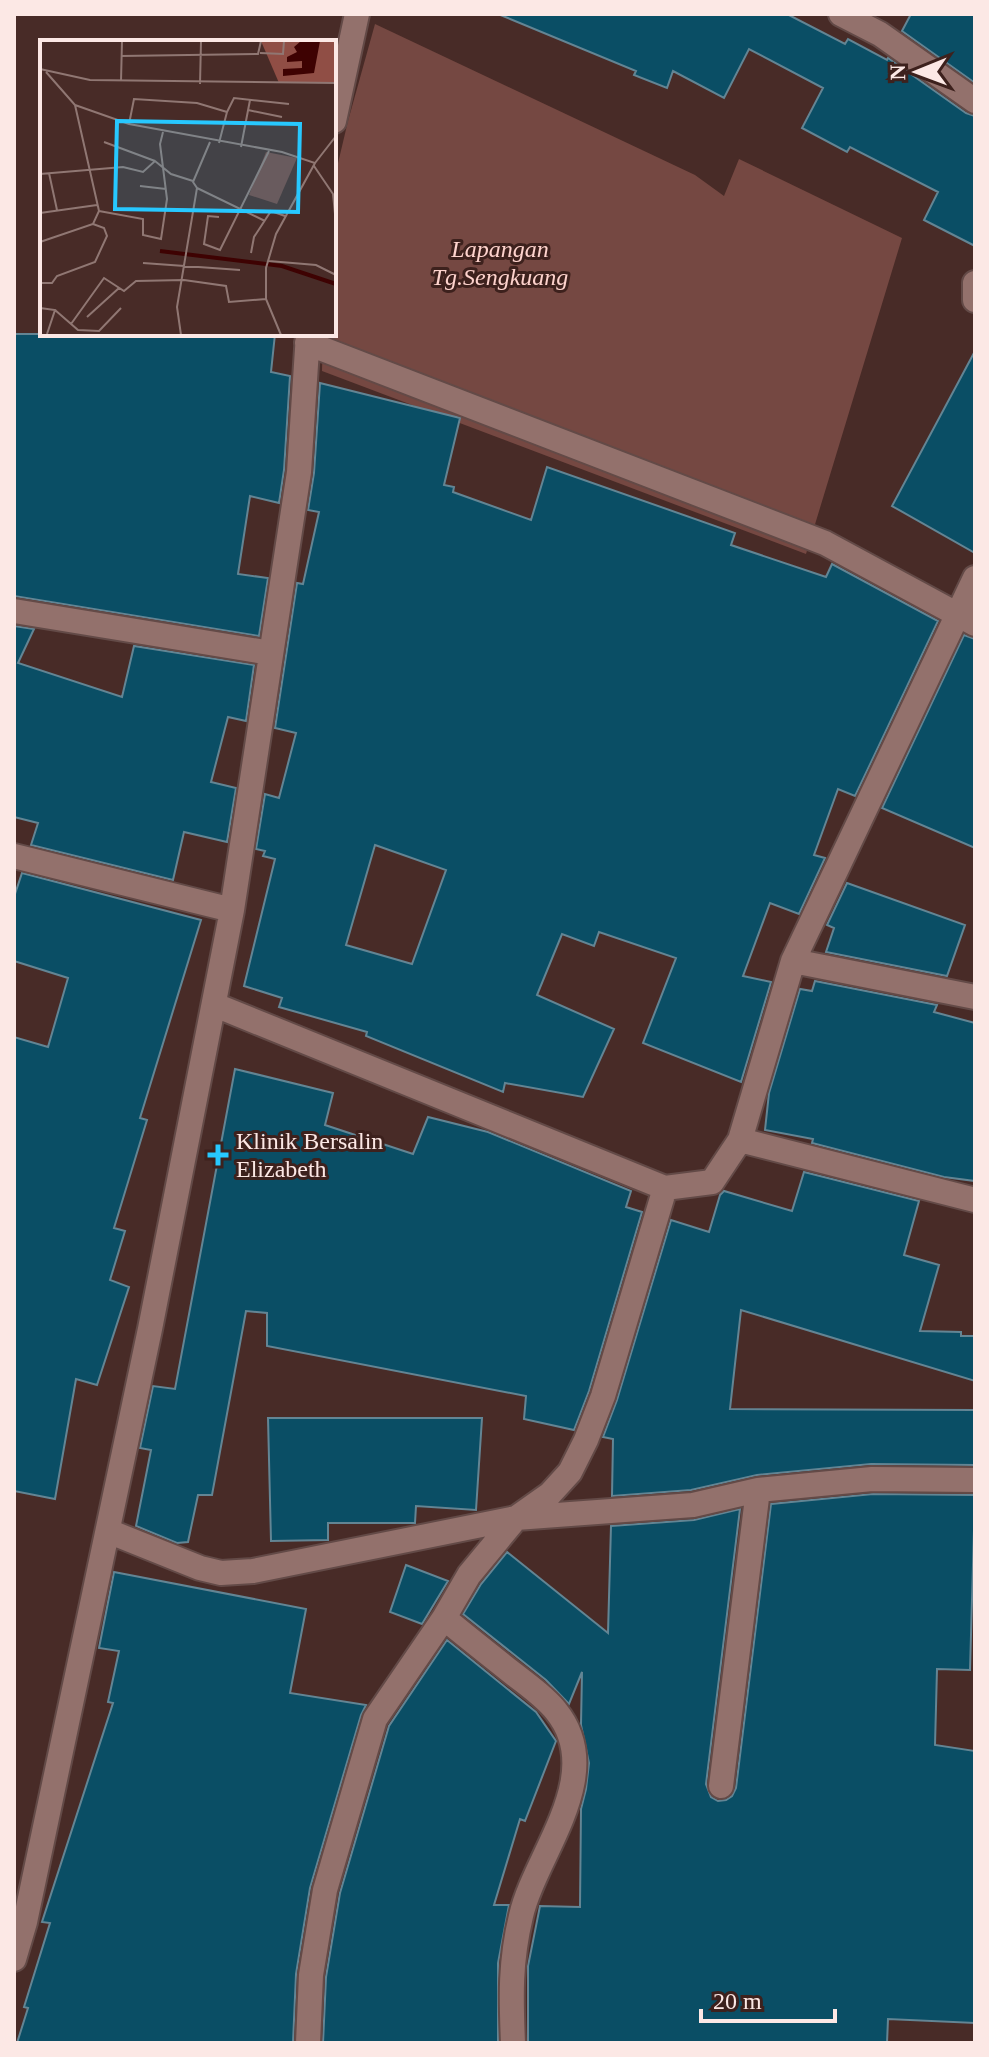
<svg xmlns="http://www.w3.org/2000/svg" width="989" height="2057" font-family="Georgia,serif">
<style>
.green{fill:#754842}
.building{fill:#0a4e65;stroke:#638594;stroke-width:2;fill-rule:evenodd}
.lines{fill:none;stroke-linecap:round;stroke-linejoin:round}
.minor-casing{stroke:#634a47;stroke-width:28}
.minor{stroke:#93716c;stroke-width:24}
.poi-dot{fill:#27c8ff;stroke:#3d211d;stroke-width:3}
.labels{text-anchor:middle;stroke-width:6;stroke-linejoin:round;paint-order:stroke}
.park-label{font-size:24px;font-style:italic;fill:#fed3cd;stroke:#3d211d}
.poi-label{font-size:24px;fill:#fce8e5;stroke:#3d211d;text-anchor:start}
.inset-river{fill:none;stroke:#3e0202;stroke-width:4}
.inset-road{fill:none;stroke:#907773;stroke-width:2}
.view{fill:#27c8ff;fill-opacity:0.15;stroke:#27c8ff;stroke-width:4}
.inset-edge{fill:none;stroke:#fce8e5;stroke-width:4}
</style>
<rect width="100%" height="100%" fill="#482b27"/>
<path class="green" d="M 375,24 L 695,175 L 724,196 L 739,159 L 902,238 L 806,554 L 322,371 L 323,334 L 334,334 L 334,180 L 348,121 Z"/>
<path class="building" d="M 498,14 L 787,14 L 845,44 L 848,39 L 887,60 L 888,58 L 966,113 L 975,116 L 975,246 L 924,220 L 938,192 L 850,147 L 847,152 L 802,128 L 823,88 L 749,49 L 724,98 L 673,71 L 667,88 L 634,75 L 636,71 Z
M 911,14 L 975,14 L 975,83 L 902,31 Z
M 14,334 L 275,334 L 271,372 L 290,376 L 284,470 L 279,503 L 250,496 L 238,574 L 268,578 L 259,636 L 14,596 Z
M 975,351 L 975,553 L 892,506 Z
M 320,383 L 460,418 L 444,485 L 454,487 L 453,492 L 531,520 L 547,467 L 735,533 L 731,545 L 826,577 L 832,564 L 938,621 L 855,796 L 838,789 L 814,855 L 825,858 L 799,914 L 770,903 L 743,976 L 771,982 L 741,1082 L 643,1043 L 676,958 L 599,932 L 594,946 L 562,934 L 537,995 L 614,1029 L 583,1097 L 505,1083 L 503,1092 L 366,1036 L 367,1032 L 279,1007 L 282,998 L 244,986 L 275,859 L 263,856 L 265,851 L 256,849 L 265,794 L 279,798 L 296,733 L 275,728 L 297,583 L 303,584 L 319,512 L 308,510 L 314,473 ZM 375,845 L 446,870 L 412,964 L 346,945 Z
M 14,626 L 34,629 L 18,663 L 122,697 L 134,646 L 254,665 L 246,721 L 228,717 L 211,782 L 236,788 L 227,842 L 184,832 L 173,880 L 31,845 L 38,823 L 14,817 Z
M 964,635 L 975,639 L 975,848 L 882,808 Z
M 22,873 L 201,920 L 140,1118 L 147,1120 L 114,1228 L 125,1231 L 110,1280 L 129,1287 L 97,1385 L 76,1379 L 55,1499 L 14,1491 L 14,1037 L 48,1047 L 68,978 L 14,961 L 14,897 Z
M 847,883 L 965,925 L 947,976 L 826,952 L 834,928 L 827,925 Z
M 815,981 L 937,1005 L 934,1012 L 975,1023 L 975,1181 L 944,1177 L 812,1143 L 813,1139 L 765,1130 L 769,1093 L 800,989 L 812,991 Z
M 235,1069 L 333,1093 L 325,1125 L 413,1154 L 428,1117 L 488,1132 L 631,1191 L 626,1207 L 642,1212 L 589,1391 L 574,1430 L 524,1419 L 526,1396 L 267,1346 L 267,1313 L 246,1311 L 212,1495 L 198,1495 L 188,1542 L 177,1543 L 136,1526 L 151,1450 L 140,1448 L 153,1386 L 175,1389 Z
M 804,1172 L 919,1201 L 904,1255 L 939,1265 L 920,1331 L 961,1332 L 961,1336 L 975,1336 L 975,1381 L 741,1310 L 730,1409 L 975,1410 L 975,1465 L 871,1464 L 757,1475 L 691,1490 L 612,1496 L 613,1439 L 603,1437 L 617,1400 L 671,1220 L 709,1232 L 720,1195 L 724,1191 L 792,1211 Z
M 268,1418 L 482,1418 L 476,1510 L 416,1506 L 415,1523 L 328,1523 L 328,1540 L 271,1541 Z
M 873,1494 L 975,1495 L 970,1670 L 937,1669 L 935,1745 L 975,1751 L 975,2023 L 888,2019 L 887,2043 L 528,2043 L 528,1966 L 540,1906 L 580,1907 L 581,1809 L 586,1789 L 589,1763 L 581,1725 L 582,1672 L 569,1704 L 546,1680 L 463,1614 L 481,1584 L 507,1552 L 608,1633 L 611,1526 L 694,1520 L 740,1509 L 706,1784 L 711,1797 L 718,1801 L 726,1800 L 732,1796 L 736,1788 L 771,1504 Z
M 406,1565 L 448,1581 L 422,1624 L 390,1612 Z
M 114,1572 L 306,1609 L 290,1693 L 366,1705 L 361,1715 L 310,1888 L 296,1974 L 293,2043 L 17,2043 L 28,2008 L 24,2007 L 50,1923 L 42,1922 L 113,1703 L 108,1702 L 119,1651 L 99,1648 Z
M 447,1640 L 536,1712 L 556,1741 L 525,1821 L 520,1819 L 494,1905 L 509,1905 L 498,1963 L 498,2043 L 323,2043 L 326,1977 L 340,1893 L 389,1726 Z"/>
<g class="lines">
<g class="minor-casing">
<path id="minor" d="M 841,14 L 880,34 L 975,101
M 334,121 L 357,14
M 975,283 L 975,300
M 307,343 L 825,543 L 975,624
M 14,611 L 271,653
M 14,856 L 232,910
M 793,961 L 975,997
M 215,1005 L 665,1188 L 712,1182 L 740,1140 L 975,1200
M 740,1140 L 793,961 L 975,578
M 108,1531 L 200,1568 L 221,1573 L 253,1571 L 516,1518 L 693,1505 L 758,1490 L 872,1479 L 975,1480
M 721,1786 L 758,1490
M 14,1959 L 25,1922 L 150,1329 L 232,910 L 299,472 L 308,334
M 308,2043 L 311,1975 L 325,1890 L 375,1719 L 444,1618
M 513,2043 C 511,1997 510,1962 521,1916 C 535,1854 608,1775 556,1711 C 545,1697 529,1686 515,1675 C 491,1656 467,1637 444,1618 L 469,1575 L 516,1518 L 550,1494 L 570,1472 L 586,1440 L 603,1396 L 665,1188"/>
</g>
<use href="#minor" class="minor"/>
</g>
<path class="poi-dot" d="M214 1143h8v8h8v8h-8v8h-8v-8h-8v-8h8z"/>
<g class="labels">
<g class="park-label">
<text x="500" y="257">Lapangan<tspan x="500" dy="28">Tg.Sengkuang</tspan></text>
</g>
<g class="poi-label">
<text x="236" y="1149">Klinik Bersalin<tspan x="236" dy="28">Elizabeth</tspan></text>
</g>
</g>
<g transform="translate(40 40)">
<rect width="296" height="296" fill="#482b27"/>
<path d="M 226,112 L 257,118 L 237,164 L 209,155 Z" fill="#754842"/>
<path d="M 221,1 L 296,1 L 296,43 L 239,43 Z" fill="#904e45"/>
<path d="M 261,1 L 280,1 L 274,33 L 243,36 L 243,29 L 262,28 L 262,21 L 247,22 L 247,17 L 257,12 L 254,7 Z" fill="#3e0202"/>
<path class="inset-river" d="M 120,211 L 242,226 L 296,244"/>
<path class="inset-road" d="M 220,13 L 243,14 L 244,1M 81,16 L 218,14 L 221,1M 0,29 L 50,40 L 296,43M 81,41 L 82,1M 160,44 L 161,1M 35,65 L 89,84 L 242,112 L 275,123 L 236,194 L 226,228 L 226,259 L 241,295M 208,70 L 242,77M 187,72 L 194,58 L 249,64M 89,84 L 94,59 L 157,63 L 187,72 L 179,103M 64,102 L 115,121M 201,107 L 210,60M 275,123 L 296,96M 274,126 L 293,154 L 296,184M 9,133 L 17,170M 0,134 L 83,127 L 103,132 L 115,121 L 131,134 L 153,141M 100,146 L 126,149M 157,148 L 225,181M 59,171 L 103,179 L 103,195 L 121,199 L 127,159 L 120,104 L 123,92M 0,173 L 57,165M 179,177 L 168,176 L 164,204 L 180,210 L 229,111M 0,202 L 53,184 L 59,171 L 35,65 L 6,32M 211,213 L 214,197 L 231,171 L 245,176M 229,221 L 276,225 L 296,235M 103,223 L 200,230M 0,243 L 12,243 L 17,236 L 55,222 L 67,196 L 64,188 L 53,184M 0,268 L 15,270 L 7,294M 15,270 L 38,290 L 59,291 L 81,268M 47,277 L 79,248M 31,284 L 64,238 L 84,251 L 96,241 L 144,240 L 186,246 L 189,262 L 226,259M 141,295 L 137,267 L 157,148 L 153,142 L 170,102"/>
<path class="view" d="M 77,81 L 260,84 L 258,172 L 75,169 Z"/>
<rect width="296" height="296" class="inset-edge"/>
</g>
<rect width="989" height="2057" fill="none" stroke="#fce8e5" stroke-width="32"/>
<g transform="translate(917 72) rotate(269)" stroke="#3d211d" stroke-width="6" paint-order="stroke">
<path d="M0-6L14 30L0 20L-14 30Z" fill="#fce8e5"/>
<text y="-12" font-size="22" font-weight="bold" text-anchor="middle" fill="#fce8e5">N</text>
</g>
<path d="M701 2009v12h134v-12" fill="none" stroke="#fce8e5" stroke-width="4"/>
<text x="713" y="2009" font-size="24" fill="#fce8e5" stroke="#3d211d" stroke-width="6" paint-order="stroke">20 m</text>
</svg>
